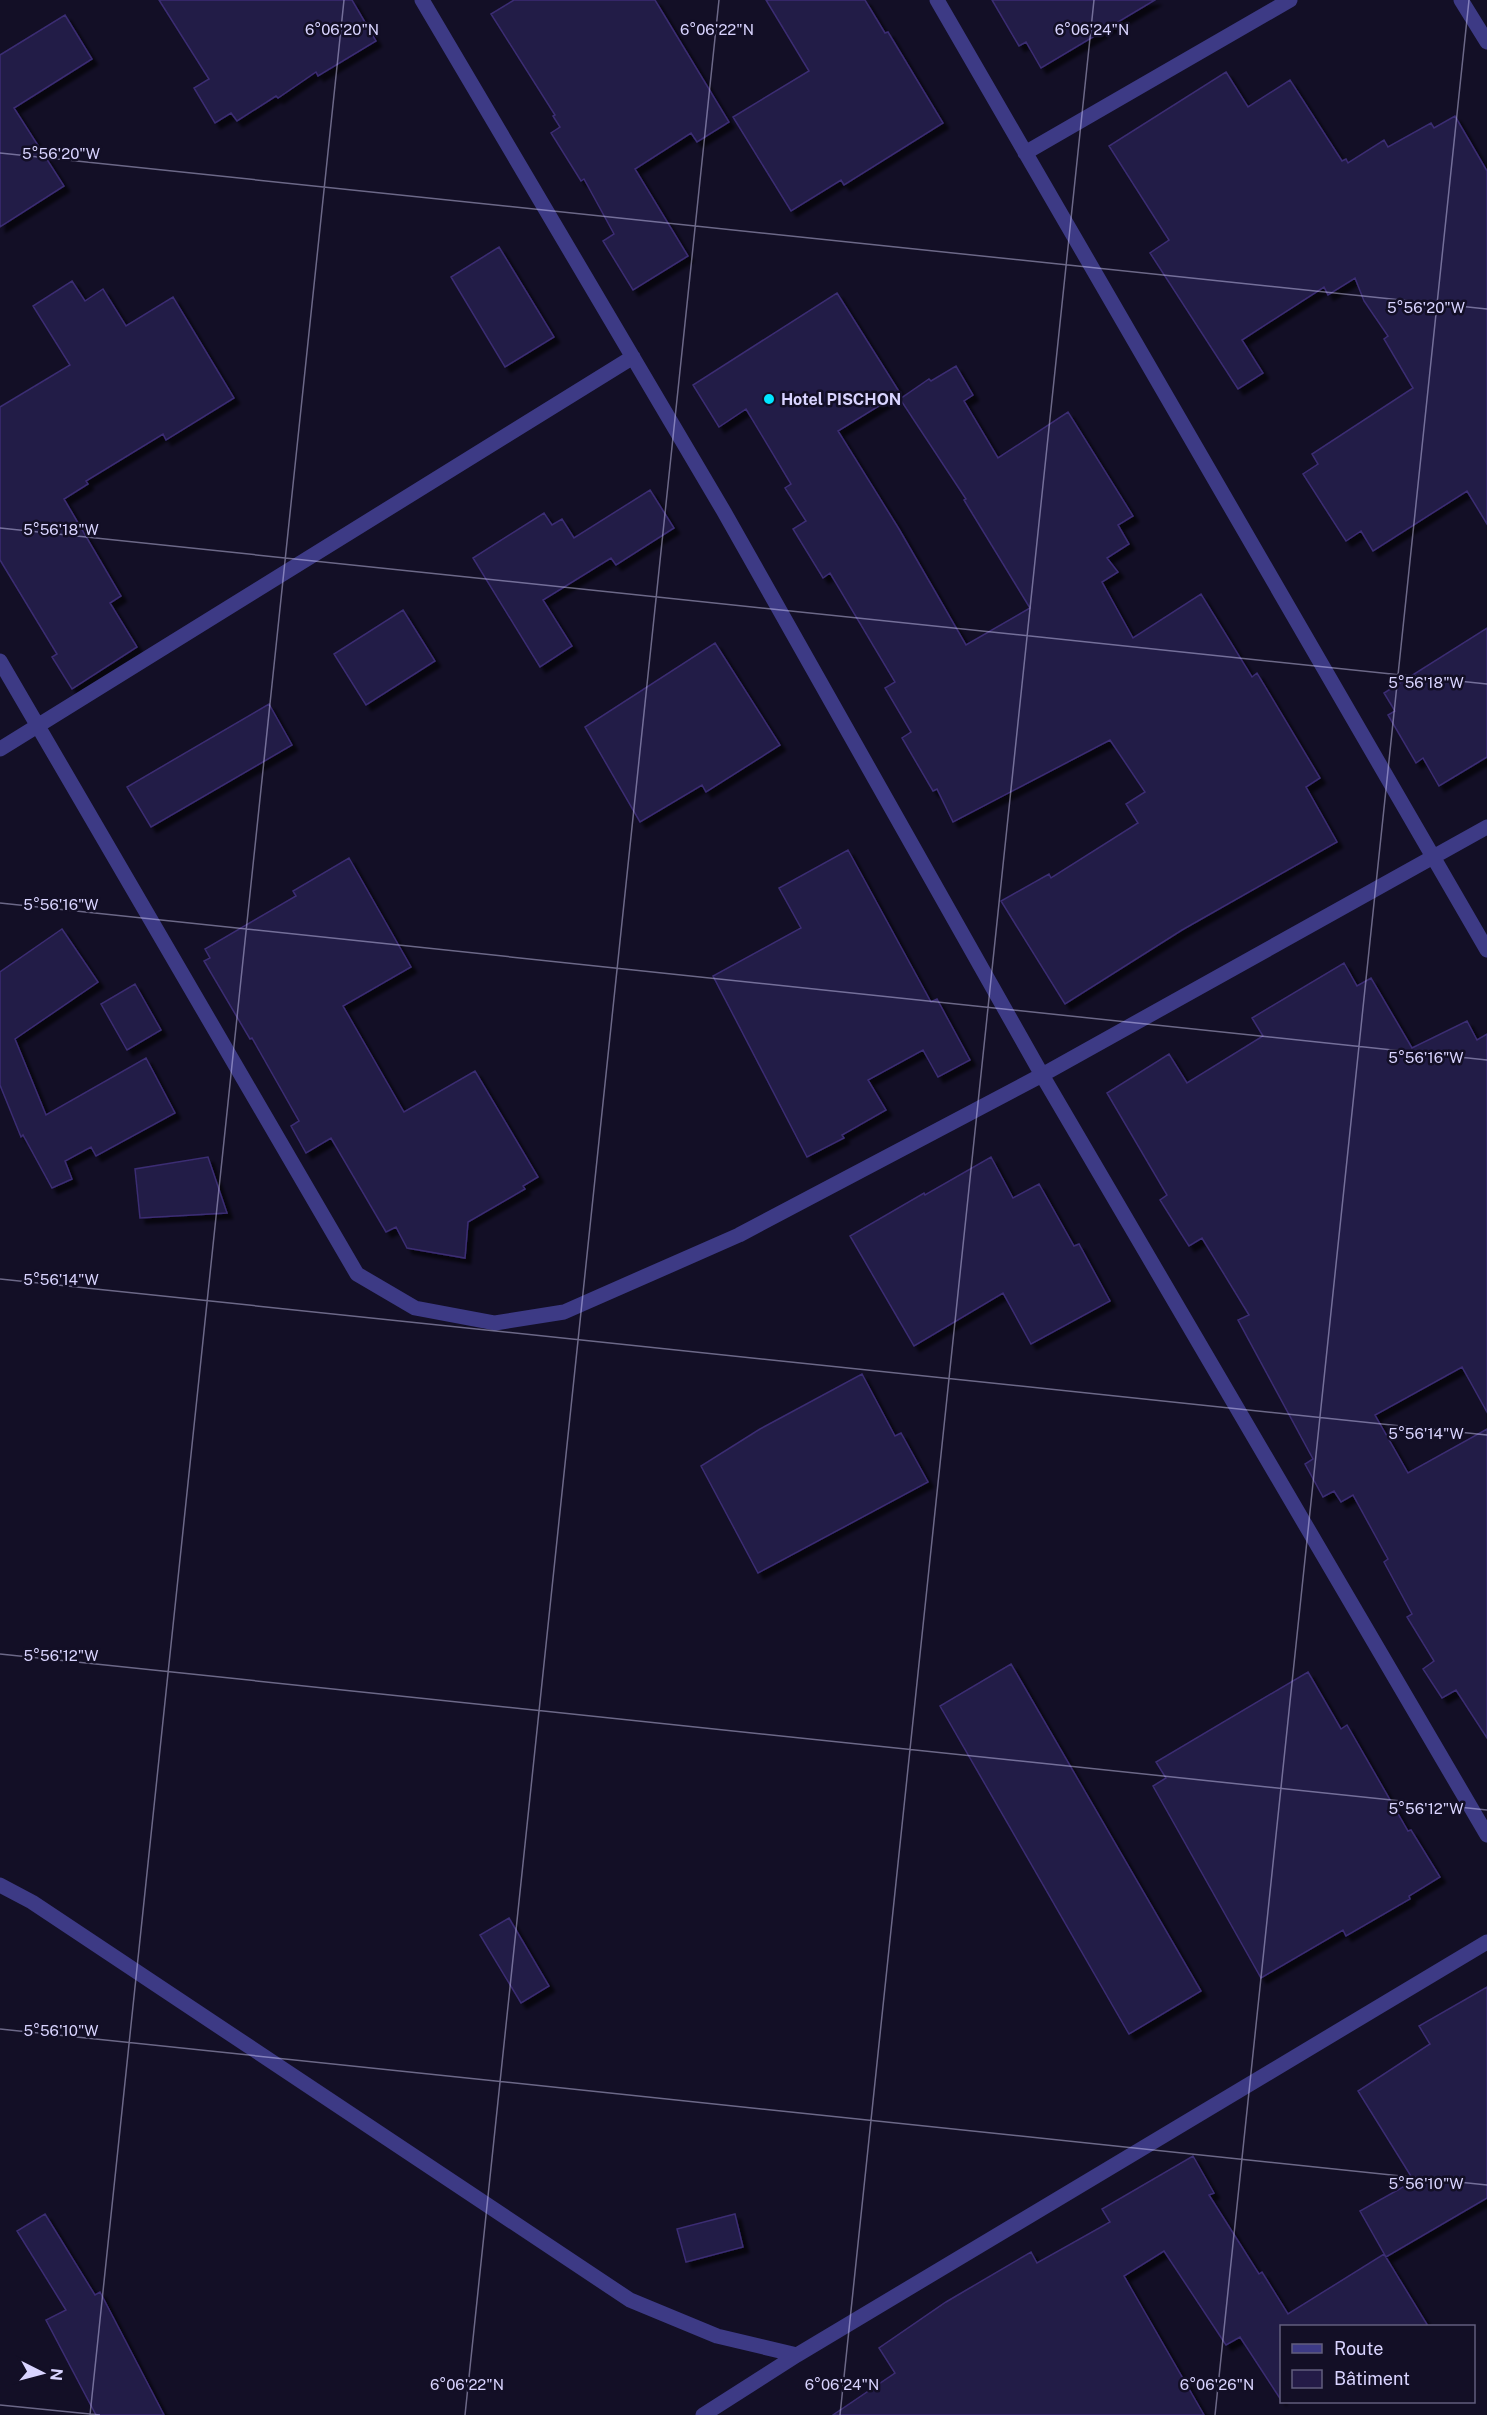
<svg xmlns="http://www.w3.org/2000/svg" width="1487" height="2415" font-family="'Public Sans',sans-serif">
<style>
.building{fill:#241b47;stroke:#3b2d73;stroke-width:1.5;filter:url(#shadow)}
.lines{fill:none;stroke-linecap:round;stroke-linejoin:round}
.street{stroke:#3d3a85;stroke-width:15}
.ticks{fill:none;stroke:#d9d4ff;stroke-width:1.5;stroke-opacity:0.45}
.poi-dot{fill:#00e5ff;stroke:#130f26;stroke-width:2}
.labels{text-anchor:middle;stroke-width:5;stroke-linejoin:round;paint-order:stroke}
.poi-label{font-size:16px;font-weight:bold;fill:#d9d4ff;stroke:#130f26;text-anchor:start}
.ticks-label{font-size:15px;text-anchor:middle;fill:#d9d4ff;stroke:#130f26;stroke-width:5;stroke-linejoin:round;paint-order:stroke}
</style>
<defs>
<filter id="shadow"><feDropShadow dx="5.5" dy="5.5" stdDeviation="1.5" flood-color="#0009"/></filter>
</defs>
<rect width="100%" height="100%" fill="#130f26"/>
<path class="building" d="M 159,0 L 352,0 L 376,41 L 318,76 L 316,72 L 278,98 L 276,96 L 237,121 L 231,113 L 215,123 L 194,88 L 209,79 Z
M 514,0 L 655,0 L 729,122 L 697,142 L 691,133 L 635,169 L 688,256 L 633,290 L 603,241 L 614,234 L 584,179 L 581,181 L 551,133 L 560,127 L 553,116 L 555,115 L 491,14 Z
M 766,0 L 865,0 L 885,33 L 888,32 L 943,123 L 844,185 L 841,180 L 791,211 L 733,117 L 809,71 Z
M 992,0 L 1155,0 L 1041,68 L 1026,42 L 1019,46 Z
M 65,15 L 92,59 L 14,108 L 64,186 L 0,227 L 0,55 Z
M 1226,72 L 1248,107 L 1290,80 L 1342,161 L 1346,159 L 1348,163 L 1384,140 L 1388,147 L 1431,123 L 1434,128 L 1455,116 L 1487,171 L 1487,524 L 1467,491 L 1373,551 L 1361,531 L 1346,541 L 1303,474 L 1318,464 L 1312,454 L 1413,388 L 1384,339 L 1388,336 L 1364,301 L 1355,278 L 1328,295 L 1324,287 L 1242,340 L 1263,373 L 1238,389 L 1150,253 L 1169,240 L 1109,146 Z
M 499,247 L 554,337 L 505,367 L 451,277 Z
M 72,281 L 85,301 L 103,289 L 126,326 L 173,297 L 234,398 L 166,440 L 163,434 L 86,481 L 88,484 L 64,499 L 121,596 L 110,603 L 137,647 L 72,689 L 52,657 L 57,654 L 0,560 L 0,407 L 70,365 L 33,306 Z
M 837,293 L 900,393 L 838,431 L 899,529 L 966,645 L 1030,608 L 964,500 L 966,499 L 900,399 L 929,379 L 931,381 L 956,366 L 973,395 L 964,401 L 998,458 L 1068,412 L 1133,516 L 1118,525 L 1129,544 L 1107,558 L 1118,572 L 1102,582 L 1133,638 L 1201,594 L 1252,677 L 1257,673 L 1320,778 L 1306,787 L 1337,842 L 1182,930 L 1065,1004 L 1001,901 L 1049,874 L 1051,878 L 1138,823 L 1126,804 L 1145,792 L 1110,740 L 953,822 L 937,789 L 933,791 L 902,738 L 911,732 L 885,688 L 895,682 L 830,573 L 823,578 L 793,529 L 806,521 L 785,488 L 791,484 L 746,409 L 719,427 L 693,385 Z
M 650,490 L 674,528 L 616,565 L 611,558 L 543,600 L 572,646 L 540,667 L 473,558 L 544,513 L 552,525 L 562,519 L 574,538 Z
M 403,610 L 435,661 L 366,705 L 334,654 Z
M 1487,628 L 1487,757 L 1439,786 L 1423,758 L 1416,763 L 1388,715 L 1395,711 L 1384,693 Z
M 715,643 L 780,745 L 706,792 L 702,785 L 640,822 L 585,727 Z
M 269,704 L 292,745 L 151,827 L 127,787 Z
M 848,850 L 931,1002 L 937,999 L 970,1060 L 938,1077 L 923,1050 L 868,1080 L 886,1110 L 842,1135 L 844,1138 L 807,1157 L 713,976 L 801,928 L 779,888 Z
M 349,858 L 411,967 L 343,1006 L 404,1112 L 475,1071 L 538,1177 L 523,1186 L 525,1189 L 468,1222 L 465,1258 L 407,1248 L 396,1227 L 386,1232 L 331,1138 L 306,1153 L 291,1126 L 299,1121 L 252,1038 L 250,1039 L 204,961 L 210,958 L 205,949 L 296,896 L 293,891 Z
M 62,929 L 98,982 L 15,1039 L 46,1115 L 146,1058 L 175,1113 L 96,1156 L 91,1147 L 65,1161 L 72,1179 L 52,1188 L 23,1135 L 21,1137 L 0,1085 L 0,972 Z
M 1344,963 L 1357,986 L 1371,978 L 1412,1048 L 1467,1021 L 1477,1040 L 1487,1034 L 1487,1412 L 1462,1367 L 1375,1415 L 1408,1473 L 1487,1429 L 1487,1738 L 1456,1690 L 1442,1698 L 1423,1669 L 1434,1661 L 1407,1617 L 1412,1614 L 1384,1562 L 1388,1559 L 1353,1495 L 1341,1502 L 1334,1491 L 1323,1497 L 1305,1464 L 1313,1459 L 1238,1320 L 1249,1315 L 1202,1238 L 1189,1246 L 1182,1235 L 1160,1200 L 1167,1195 L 1107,1093 L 1169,1054 L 1187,1083 L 1263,1036 L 1252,1018 Z
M 135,984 L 161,1030 L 127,1050 L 101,1004 Z
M 208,1157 L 227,1213 L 140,1218 L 135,1169 Z
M 991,1157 L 1013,1198 L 1039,1184 L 1074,1246 L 1079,1244 L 1110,1301 L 1031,1344 L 1003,1293 L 914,1346 L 850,1236 L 924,1193 L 925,1195 Z
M 862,1374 L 895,1436 L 901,1433 L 928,1482 L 758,1573 L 701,1466 L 760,1429 Z
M 1011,1664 L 1201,1991 L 1129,2034 L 940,1706 Z
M 1308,1672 L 1341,1729 L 1347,1725 L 1408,1831 L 1411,1830 L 1440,1877 L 1409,1896 L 1410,1899 L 1346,1936 L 1343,1930 L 1261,1978 L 1153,1786 L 1166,1778 L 1156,1762 Z
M 509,1918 L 549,1986 L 521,2003 L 480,1935 Z
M 1487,1987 L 1487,2198 L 1386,2257 L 1360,2211 L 1414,2181 L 1358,2091 L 1430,2044 L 1419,2026 Z
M 1193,2156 L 1214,2193 L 1209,2195 L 1259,2274 L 1262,2272 L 1288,2314 L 1384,2254 L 1428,2326 L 1281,2326 L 1281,2400 L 1240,2337 L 1226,2345 L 1164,2251 L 1124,2276 L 1204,2415 L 833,2415 L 895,2373 L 879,2348 L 946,2302 L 1031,2252 L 1037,2263 L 1110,2222 L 1102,2209 Z
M 45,2214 L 95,2295 L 100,2292 L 164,2415 L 96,2415 L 46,2320 L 66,2310 L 17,2231 Z
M 735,2214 L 743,2247 L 686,2262 L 677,2229 Z"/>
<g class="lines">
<path class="street" d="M 422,0 L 723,510 L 1042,1075 L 1487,1835
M 937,0 L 1487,950
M 1461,0 L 1487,42
M 1025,153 L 1290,0
M 0,661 L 357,1274 L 415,1308 L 495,1323 L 564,1312 L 739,1235 L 1042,1075 L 1487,827
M 0,749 L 633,357
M 0,1885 L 32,1902 L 630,2300 L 717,2336 L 797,2355
M 703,2415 L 797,2355 L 1487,1942"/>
</g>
<path class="ticks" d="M 0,153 L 1487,309M 0,528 L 1487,684M 0,903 L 1487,1060M 0,1279 L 1487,1435M 0,1654 L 1487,1810M 0,2029 L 1487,2185M 0,2405 L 100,2415M 90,2415 L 344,0M 465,2415 L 719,0M 840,2415 L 1094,0M 1215,2415 L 1469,0"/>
<circle class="poi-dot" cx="769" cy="399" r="6"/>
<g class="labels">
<g class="poi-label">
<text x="781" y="405">Hotel PISCHON</text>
</g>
</g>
<g class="ticks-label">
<text x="342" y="35">6°06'20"N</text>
<text x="717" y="35">6°06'22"N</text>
<text x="1092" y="35">6°06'24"N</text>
<text x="61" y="159">5°56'20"W</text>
<text x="1426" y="313">5°56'20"W</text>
<text x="61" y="535">5°56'18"W</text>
<text x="1426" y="688">5°56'18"W</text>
<text x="61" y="910">5°56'16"W</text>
<text x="1426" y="1063">5°56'16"W</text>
<text x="61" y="1285">5°56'14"W</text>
<text x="1426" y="1439">5°56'14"W</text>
<text x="61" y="1661">5°56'12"W</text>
<text x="1426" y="1814">5°56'12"W</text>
<text x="61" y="2036">5°56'10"W</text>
<text x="1426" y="2189">5°56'10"W</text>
<text x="467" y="2390">6°06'22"N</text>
<text x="842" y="2390">6°06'24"N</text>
<text x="1217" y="2390">6°06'26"N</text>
</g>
<rect x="1280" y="2325" width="195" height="78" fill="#130f26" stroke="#625e7d" stroke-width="1.5"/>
<rect x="1292" y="2344" width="30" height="9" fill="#3d3a85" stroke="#625e7d" stroke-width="1.5"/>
<text x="1334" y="2355" font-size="18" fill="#d9d4ff">Route</text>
<rect x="1292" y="2370" width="30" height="18" fill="#241b47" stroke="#625e7d" stroke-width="1.5"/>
<text x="1334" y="2385" font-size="18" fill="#d9d4ff">Bâtiment</text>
<g transform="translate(42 2373) rotate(96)" stroke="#130f26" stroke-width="4.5" paint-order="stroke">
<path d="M0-4.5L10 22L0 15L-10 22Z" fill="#d9d4ff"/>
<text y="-9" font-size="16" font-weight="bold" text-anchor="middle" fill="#d9d4ff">N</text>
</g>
</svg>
